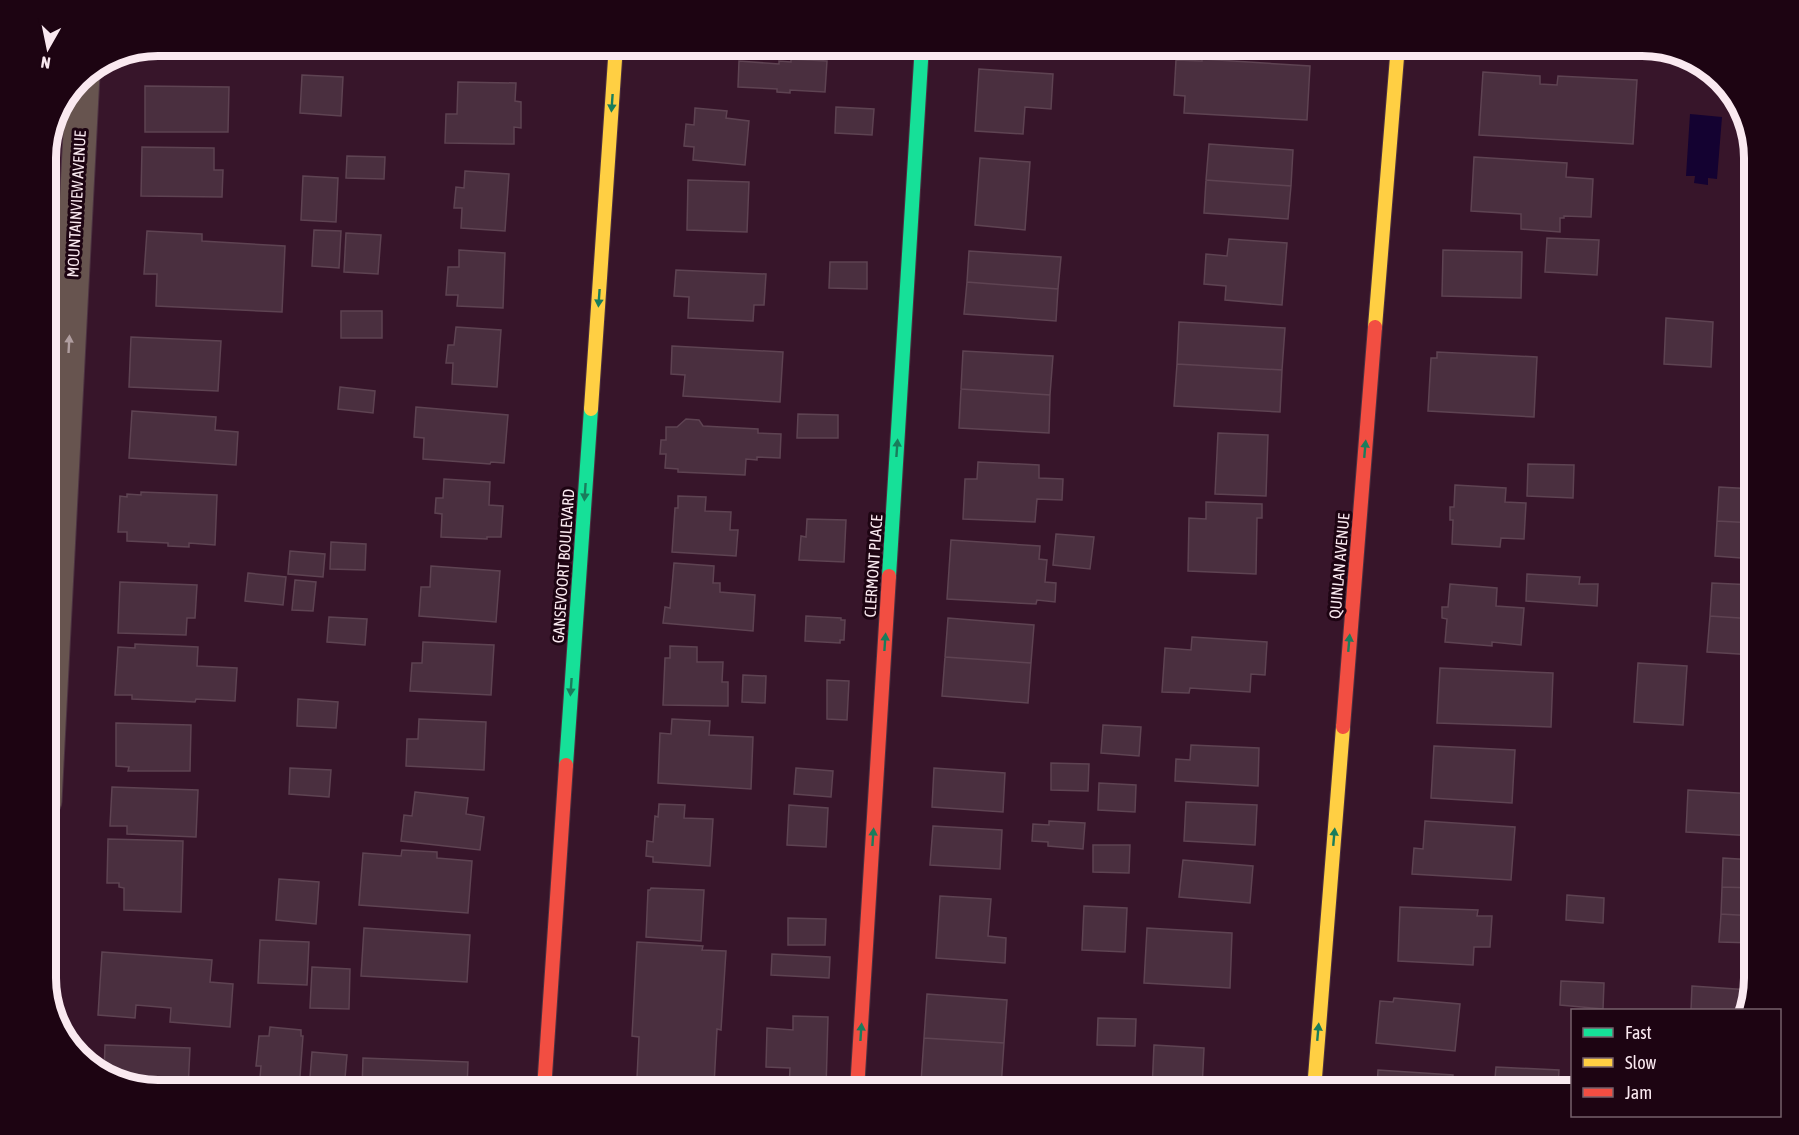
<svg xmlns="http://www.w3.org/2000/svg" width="1799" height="1135" font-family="'Asap Condensed',sans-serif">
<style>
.water{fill:#140231}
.building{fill:#4a2f3f;stroke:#5e4352;stroke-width:1.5}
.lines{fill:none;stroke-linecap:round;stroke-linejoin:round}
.street-casing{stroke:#4c3141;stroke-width:35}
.fast-casing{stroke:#4c3141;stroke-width:16}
.slow-casing{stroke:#4c3141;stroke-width:16}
.jam-casing{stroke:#4c3141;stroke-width:16}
.street{stroke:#67544f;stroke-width:33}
.fast{stroke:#16e098;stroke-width:14}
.slow{stroke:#ffcf43;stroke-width:14}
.jam{stroke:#f24e42;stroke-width:14}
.oneway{fill:#197d5c}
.oneway2{fill:#b09ea0}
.labels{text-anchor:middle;stroke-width:6;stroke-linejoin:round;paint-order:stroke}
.street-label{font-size:16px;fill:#fae9f0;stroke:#1d0412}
.rim{fill:none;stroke:#fae9f0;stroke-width:8}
</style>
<rect width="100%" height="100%" fill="#37152a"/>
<path class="water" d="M 1690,114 L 1722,117 L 1717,179 L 1708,178 L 1708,185 L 1694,183 L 1695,176 L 1686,176 Z"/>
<path class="building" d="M 791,59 L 827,61 L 825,92 L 790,90 L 790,93 L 777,92 L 777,89 L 738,87 L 739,61 L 779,64 L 779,61 L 791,62 Z
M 1202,59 L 1310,66 L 1307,120 L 1184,113 L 1185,96 L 1174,95 L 1176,60 L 1202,61 Z
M 979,69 L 1053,74 L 1051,109 L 1025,107 L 1023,134 L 975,131 Z
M 1483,72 L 1540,76 L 1540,84 L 1557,85 L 1558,76 L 1637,80 L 1633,144 L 1479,135 Z
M 302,75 L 343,77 L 341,116 L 300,113 Z
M 458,82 L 516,83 L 515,101 L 521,102 L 521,128 L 514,127 L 514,144 L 445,143 L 446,114 L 457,114 Z
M 145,86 L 229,87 L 228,132 L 145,132 Z
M 836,107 L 874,109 L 872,135 L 835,133 Z
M 695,108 L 727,111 L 726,118 L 749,121 L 745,165 L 693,160 L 694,147 L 684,146 L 686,124 L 694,125 Z
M 1209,144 L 1293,150 L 1291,186 L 1206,180 Z
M 142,147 L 214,148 L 214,170 L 223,170 L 222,197 L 141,196 Z
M 347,156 L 385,157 L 384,179 L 346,178 Z
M 1474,157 L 1567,163 L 1566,177 L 1593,179 L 1591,217 L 1564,216 L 1564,218 L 1560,218 L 1560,232 L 1521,229 L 1521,214 L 1471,211 Z
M 980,158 L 1030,162 L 1025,230 L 975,225 Z
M 465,171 L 509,174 L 505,231 L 461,228 L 462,208 L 454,208 L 456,187 L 464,188 Z
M 303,176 L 338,178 L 336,222 L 301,220 Z
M 688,180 L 749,182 L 747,232 L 687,230 Z
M 1206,180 L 1291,186 L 1288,219 L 1204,213 Z
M 314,230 L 341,231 L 339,268 L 312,266 Z
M 147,231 L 202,234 L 202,241 L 285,246 L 282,312 L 156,306 L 157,274 L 144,274 Z
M 346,233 L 381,235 L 378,274 L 344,272 Z
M 1547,238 L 1599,240 L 1597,275 L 1545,272 Z
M 1229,239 L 1287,243 L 1282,305 L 1225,300 L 1226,286 L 1204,284 L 1206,254 L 1227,256 Z
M 459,250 L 505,253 L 503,308 L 457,306 L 458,295 L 446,295 L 448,267 L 459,267 Z
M 1443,250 L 1522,252 L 1521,298 L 1442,296 Z
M 969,251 L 1061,257 L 1058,289 L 967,282 Z
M 830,262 L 867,262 L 867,289 L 829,288 Z
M 676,270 L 766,274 L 764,305 L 754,305 L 753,321 L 688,318 L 689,297 L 674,296 Z
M 967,282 L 1058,289 L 1056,321 L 964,314 Z
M 341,311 L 382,311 L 382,338 L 341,338 Z
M 1666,318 L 1713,322 L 1711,367 L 1664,364 Z
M 1179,322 L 1285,328 L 1282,370 L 1177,364 Z
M 456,327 L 501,330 L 497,387 L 452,384 L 453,363 L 446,363 L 448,345 L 454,345 Z
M 131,337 L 221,341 L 218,391 L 129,387 Z
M 672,346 L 783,352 L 780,402 L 683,396 L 685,375 L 671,374 Z
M 963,351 L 1053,356 L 1050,395 L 961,389 Z
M 1437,352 L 1537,357 L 1534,417 L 1428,411 L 1431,358 L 1437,358 Z
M 1177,364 L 1282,370 L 1280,412 L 1174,406 Z
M 340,387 L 375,391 L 373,413 L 338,409 Z
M 961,389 L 1050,395 L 1049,433 L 959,428 Z
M 416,407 L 508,415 L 504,463 L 491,462 L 490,464 L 423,459 L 424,438 L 414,437 Z
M 132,411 L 216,417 L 215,430 L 238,432 L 236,465 L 129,458 Z
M 798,414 L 838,415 L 838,438 L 797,438 Z
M 686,419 L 699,420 L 703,426 L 758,429 L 758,433 L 781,434 L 780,458 L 757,457 L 757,460 L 746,459 L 745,475 L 678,472 L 678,469 L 665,468 L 666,454 L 660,454 L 661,440 L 666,440 L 666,427 L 677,427 Z
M 1746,420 L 1754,421 L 1754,468 L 1743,467 Z
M 1218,433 L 1268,435 L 1266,496 L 1215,494 Z
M 978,462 L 1039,465 L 1039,478 L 1063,479 L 1062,500 L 1037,499 L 1035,522 L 963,519 L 965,479 L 977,479 Z
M 1528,464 L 1574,465 L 1573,498 L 1527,496 Z
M 444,479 L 490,482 L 489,505 L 503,506 L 501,537 L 487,537 L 487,539 L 441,537 L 442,514 L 435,513 L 436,498 L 443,498 Z
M 1455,485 L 1506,488 L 1505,502 L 1526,503 L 1524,539 L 1501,538 L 1500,547 L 1452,544 L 1453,520 L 1450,520 L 1450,507 L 1454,507 Z
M 1719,487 L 1754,489 L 1754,523 L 1717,521 Z
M 141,492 L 217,495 L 215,545 L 189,543 L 189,547 L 168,546 L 168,543 L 127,541 L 127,532 L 118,532 L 120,496 L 127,497 L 127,494 L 141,495 Z
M 678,496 L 706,497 L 705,511 L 731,512 L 730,530 L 738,530 L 736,556 L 672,552 L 675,508 L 678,508 Z
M 1206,502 L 1262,504 L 1262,518 L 1257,518 L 1256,574 L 1188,571 L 1189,518 L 1206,519 Z
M 807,519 L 846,520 L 844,562 L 799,560 L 801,536 L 806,537 Z
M 1717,521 L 1754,523 L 1754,559 L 1715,556 Z
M 1056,534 L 1094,537 L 1090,569 L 1053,565 Z
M 951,540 L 1040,546 L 1039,559 L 1047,560 L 1045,582 L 1056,583 L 1055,602 L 1037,600 L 1036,604 L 947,599 Z
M 331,542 L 366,544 L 365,570 L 330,569 Z
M 290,551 L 325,554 L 323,577 L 288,574 Z
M 674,563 L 714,566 L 713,583 L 720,583 L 720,592 L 755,595 L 753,631 L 663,623 L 665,607 L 670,608 Z
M 431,566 L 500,571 L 496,622 L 419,616 L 421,587 L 430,587 Z
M 248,573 L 286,577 L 283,605 L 245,601 Z
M 1527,574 L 1580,577 L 1579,584 L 1598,584 L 1597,606 L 1526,601 Z
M 295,580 L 316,582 L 313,611 L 292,610 Z
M 120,582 L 197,585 L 195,618 L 187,618 L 186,635 L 118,633 Z
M 1712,583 L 1754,585 L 1754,619 L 1710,616 Z
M 1450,584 L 1497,588 L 1496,606 L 1524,608 L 1521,645 L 1492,642 L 1492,646 L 1445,642 L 1447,619 L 1442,618 L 1442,607 L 1448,607 Z
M 806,616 L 841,618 L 841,620 L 845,620 L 844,640 L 840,640 L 840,643 L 805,641 Z
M 1710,616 L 1754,619 L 1754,655 L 1707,652 Z
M 329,617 L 367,619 L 365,645 L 327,642 Z
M 948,618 L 1034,625 L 1031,663 L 945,657 Z
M 1192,637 L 1267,642 L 1265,675 L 1251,674 L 1250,692 L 1190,688 L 1189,693 L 1162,692 L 1165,648 L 1191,650 Z
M 423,642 L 494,645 L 491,695 L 410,691 L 412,663 L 422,663 Z
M 135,644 L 198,647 L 197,666 L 237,668 L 235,701 L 196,699 L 195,702 L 132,699 L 132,695 L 115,695 L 118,647 L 135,648 Z
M 670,646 L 697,647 L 697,662 L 723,662 L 722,682 L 728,682 L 728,706 L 663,705 L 665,658 L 670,658 Z
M 945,657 L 1031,663 L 1028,703 L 942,696 Z
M 1638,663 L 1687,666 L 1683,725 L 1634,722 Z
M 1440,668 L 1553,673 L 1551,727 L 1437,723 Z
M 743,675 L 766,676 L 765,703 L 742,702 Z
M 827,680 L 849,681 L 847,720 L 827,719 Z
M 298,699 L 338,702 L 336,728 L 297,726 Z
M 419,719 L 486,722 L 484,770 L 406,766 L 407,739 L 418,739 Z
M 672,719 L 710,721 L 709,735 L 753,737 L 751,789 L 658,783 L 660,733 L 671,734 Z
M 116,723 L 191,725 L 190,771 L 128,771 L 129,767 L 116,766 Z
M 1103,725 L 1141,727 L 1139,756 L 1101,753 Z
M 1191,745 L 1259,748 L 1258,786 L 1175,781 L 1176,759 L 1190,760 Z
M 1434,746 L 1515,750 L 1512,803 L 1431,798 Z
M 1051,763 L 1089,764 L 1088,791 L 1051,790 Z
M 290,768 L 331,770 L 329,797 L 289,794 Z
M 796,768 L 833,771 L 831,797 L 794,794 Z
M 934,768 L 1005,773 L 1003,812 L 932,807 Z
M 1099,783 L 1136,785 L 1135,812 L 1098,810 Z
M 112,787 L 198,790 L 196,837 L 127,834 L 127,826 L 110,826 Z
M 1688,790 L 1754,794 L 1754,836 L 1686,832 Z
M 415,792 L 468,798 L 466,814 L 484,817 L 480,850 L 401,841 L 404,815 L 412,816 Z
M 1186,802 L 1257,805 L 1255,845 L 1184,841 Z
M 659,804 L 685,805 L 684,818 L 713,819 L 710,866 L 653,862 L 653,857 L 646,856 L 647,841 L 653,842 L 655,816 L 658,817 Z
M 789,805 L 828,808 L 826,847 L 787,845 Z
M 1049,821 L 1085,823 L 1083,849 L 1048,846 L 1048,842 L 1032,841 L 1033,824 L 1049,825 Z
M 1425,821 L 1515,827 L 1511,880 L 1412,874 L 1414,848 L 1423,849 Z
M 933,826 L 1002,830 L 1000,869 L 930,865 Z
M 108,839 L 183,841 L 181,912 L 124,910 L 124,888 L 119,887 L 119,883 L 107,883 Z
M 1093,845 L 1130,845 L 1129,873 L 1093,872 Z
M 402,850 L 437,852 L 437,858 L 472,861 L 468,913 L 359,905 L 363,853 L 401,856 Z
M 1723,858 L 1754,860 L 1754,888 L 1722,887 Z
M 1183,860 L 1253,866 L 1250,903 L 1179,897 Z
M 279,879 L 319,882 L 316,924 L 276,920 Z
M 1722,887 L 1754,888 L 1754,916 L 1721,914 Z
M 651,888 L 704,890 L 701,941 L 646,937 L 648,890 L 650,890 Z
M 1567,895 L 1604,898 L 1603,923 L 1566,920 Z
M 940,896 L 991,899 L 988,936 L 1006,938 L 1005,963 L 936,958 Z
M 1084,906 L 1127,908 L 1125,952 L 1082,950 Z
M 1400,907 L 1478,910 L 1477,916 L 1492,916 L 1490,947 L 1474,947 L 1473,965 L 1398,961 Z
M 1721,914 L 1754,916 L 1754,943 L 1719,942 Z
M 788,918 L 826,919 L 825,945 L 788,945 Z
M 364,928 L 470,935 L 467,982 L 361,976 Z
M 1147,928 L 1232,933 L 1230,988 L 1144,983 Z
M 260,940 L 309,942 L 307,985 L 258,983 Z
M 637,942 L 703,946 L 702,950 L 726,951 L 721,1030 L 717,1029 L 714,1086 L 693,1084 L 693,1088 L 663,1086 L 664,1080 L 637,1078 L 639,1037 L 632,1036 Z
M 102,952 L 212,960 L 210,982 L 233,984 L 230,1027 L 170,1022 L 171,1008 L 136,1005 L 135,1018 L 98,1015 Z
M 772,954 L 830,957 L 829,978 L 771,975 Z
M 312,967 L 350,969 L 349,1009 L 310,1008 Z
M 1561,981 L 1604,983 L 1603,1009 L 1560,1005 Z
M 1692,986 L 1750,990 L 1744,1010 L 1691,1010 Z
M 927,994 L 1007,1000 L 1004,1043 L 924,1038 Z
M 1394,998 L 1460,1004 L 1455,1051 L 1376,1043 L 1380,1001 L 1393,1002 Z
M 793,1016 L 828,1017 L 826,1090 L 789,1090 L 790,1068 L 766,1067 L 767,1028 L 793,1030 Z
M 1098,1018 L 1136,1019 L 1135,1046 L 1097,1045 Z
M 270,1027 L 301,1030 L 301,1036 L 303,1036 L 299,1090 L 259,1090 L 261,1066 L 256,1066 L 259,1036 L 269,1036 Z
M 924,1038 L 1004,1043 L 1001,1088 L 921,1082 Z
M 105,1045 L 190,1048 L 188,1090 L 158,1090 L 104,1074 Z
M 1154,1045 L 1204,1048 L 1202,1090 L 1152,1090 Z
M 312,1052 L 347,1055 L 344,1090 L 309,1090 Z
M 363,1058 L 468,1062 L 467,1090 L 362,1090 Z
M 1496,1067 L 1559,1070 L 1558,1090 L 1494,1090 Z
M 1378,1070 L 1453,1075 L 1452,1090 L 1377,1090 Z"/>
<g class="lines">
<g class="street-casing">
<path id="street" d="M 45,801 L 83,75"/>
</g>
<g class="fast-casing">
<path id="fast" d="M 889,576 L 922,45
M 566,765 L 591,409"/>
</g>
<g class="slow-casing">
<path id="slow" d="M 1375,327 L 1398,45
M 591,409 L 616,45
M 1314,1090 L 1343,727"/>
</g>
<g class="jam-casing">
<path id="jam" d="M 1343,727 L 1375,327
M 544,1090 L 566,765
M 857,1090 L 889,576"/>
</g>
<use href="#street" class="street"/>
<use href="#fast" class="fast"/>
<use href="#slow" class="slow"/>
<use href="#jam" class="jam"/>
</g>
<defs><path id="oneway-solid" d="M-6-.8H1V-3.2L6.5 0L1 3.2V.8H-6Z" transform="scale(1.5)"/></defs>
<g class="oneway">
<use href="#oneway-solid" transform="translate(612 103) rotate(94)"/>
<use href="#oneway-solid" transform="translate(599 298) rotate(94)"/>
<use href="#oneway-solid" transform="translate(897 448) rotate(-86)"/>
<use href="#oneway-solid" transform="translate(1365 449) rotate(-85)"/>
<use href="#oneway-solid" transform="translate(585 492) rotate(94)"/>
<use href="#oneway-solid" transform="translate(885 642) rotate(-86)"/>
<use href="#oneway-solid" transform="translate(1349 643) rotate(-85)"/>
<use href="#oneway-solid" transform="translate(571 687) rotate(94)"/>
<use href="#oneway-solid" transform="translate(873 837) rotate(-86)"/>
<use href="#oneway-solid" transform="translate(1334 837) rotate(-85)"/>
<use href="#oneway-solid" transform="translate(861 1032) rotate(-86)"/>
<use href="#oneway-solid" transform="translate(1318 1032) rotate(-85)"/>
</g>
<use class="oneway2" href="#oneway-solid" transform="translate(69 344) rotate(-87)"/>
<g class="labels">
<g class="street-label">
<text transform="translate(76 204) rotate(-87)" y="6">MOUNTAINVIEW AVENUE</text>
<text transform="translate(563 566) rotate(-86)" y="6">GANSEVOORT BOULEVARD</text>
<text transform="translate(873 566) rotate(-86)" y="6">CLERMONT PLACE</text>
<text transform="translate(1339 566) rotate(-85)" y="6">QUINLAN AVENUE</text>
</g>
</g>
<path d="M0 0H1799V1135H0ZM158 56H1642A102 102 0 0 1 1744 158V978A102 102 0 0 1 1642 1080H158A102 102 0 0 1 56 978V158A102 102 0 0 1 158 56Z" fill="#1d0412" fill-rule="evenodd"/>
<path class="rim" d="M158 56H1642A102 102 0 0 1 1744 158V978A102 102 0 0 1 1642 1080H158A102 102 0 0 1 56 978V158A102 102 0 0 1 158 56Z"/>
<rect x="1571" y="1009" width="210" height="108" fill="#1d0412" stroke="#75606b" stroke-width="1.5"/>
<rect x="1583" y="1028" width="30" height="9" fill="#16e098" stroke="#75606b" stroke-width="1.5"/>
<text x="1625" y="1039" font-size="18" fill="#fae9f0">Fast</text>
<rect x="1583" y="1058" width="30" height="9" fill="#ffcf43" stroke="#75606b" stroke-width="1.5"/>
<text x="1625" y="1069" font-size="18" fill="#fae9f0">Slow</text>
<rect x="1583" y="1088" width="30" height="9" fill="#f24e42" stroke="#75606b" stroke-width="1.5"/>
<text x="1625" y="1099" font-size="18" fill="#fae9f0">Jam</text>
<g transform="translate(48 48) rotate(189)" stroke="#1d0412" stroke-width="4.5" paint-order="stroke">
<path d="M0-4.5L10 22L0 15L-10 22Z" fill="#fae9f0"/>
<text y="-9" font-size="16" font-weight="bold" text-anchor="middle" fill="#fae9f0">N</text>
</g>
</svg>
